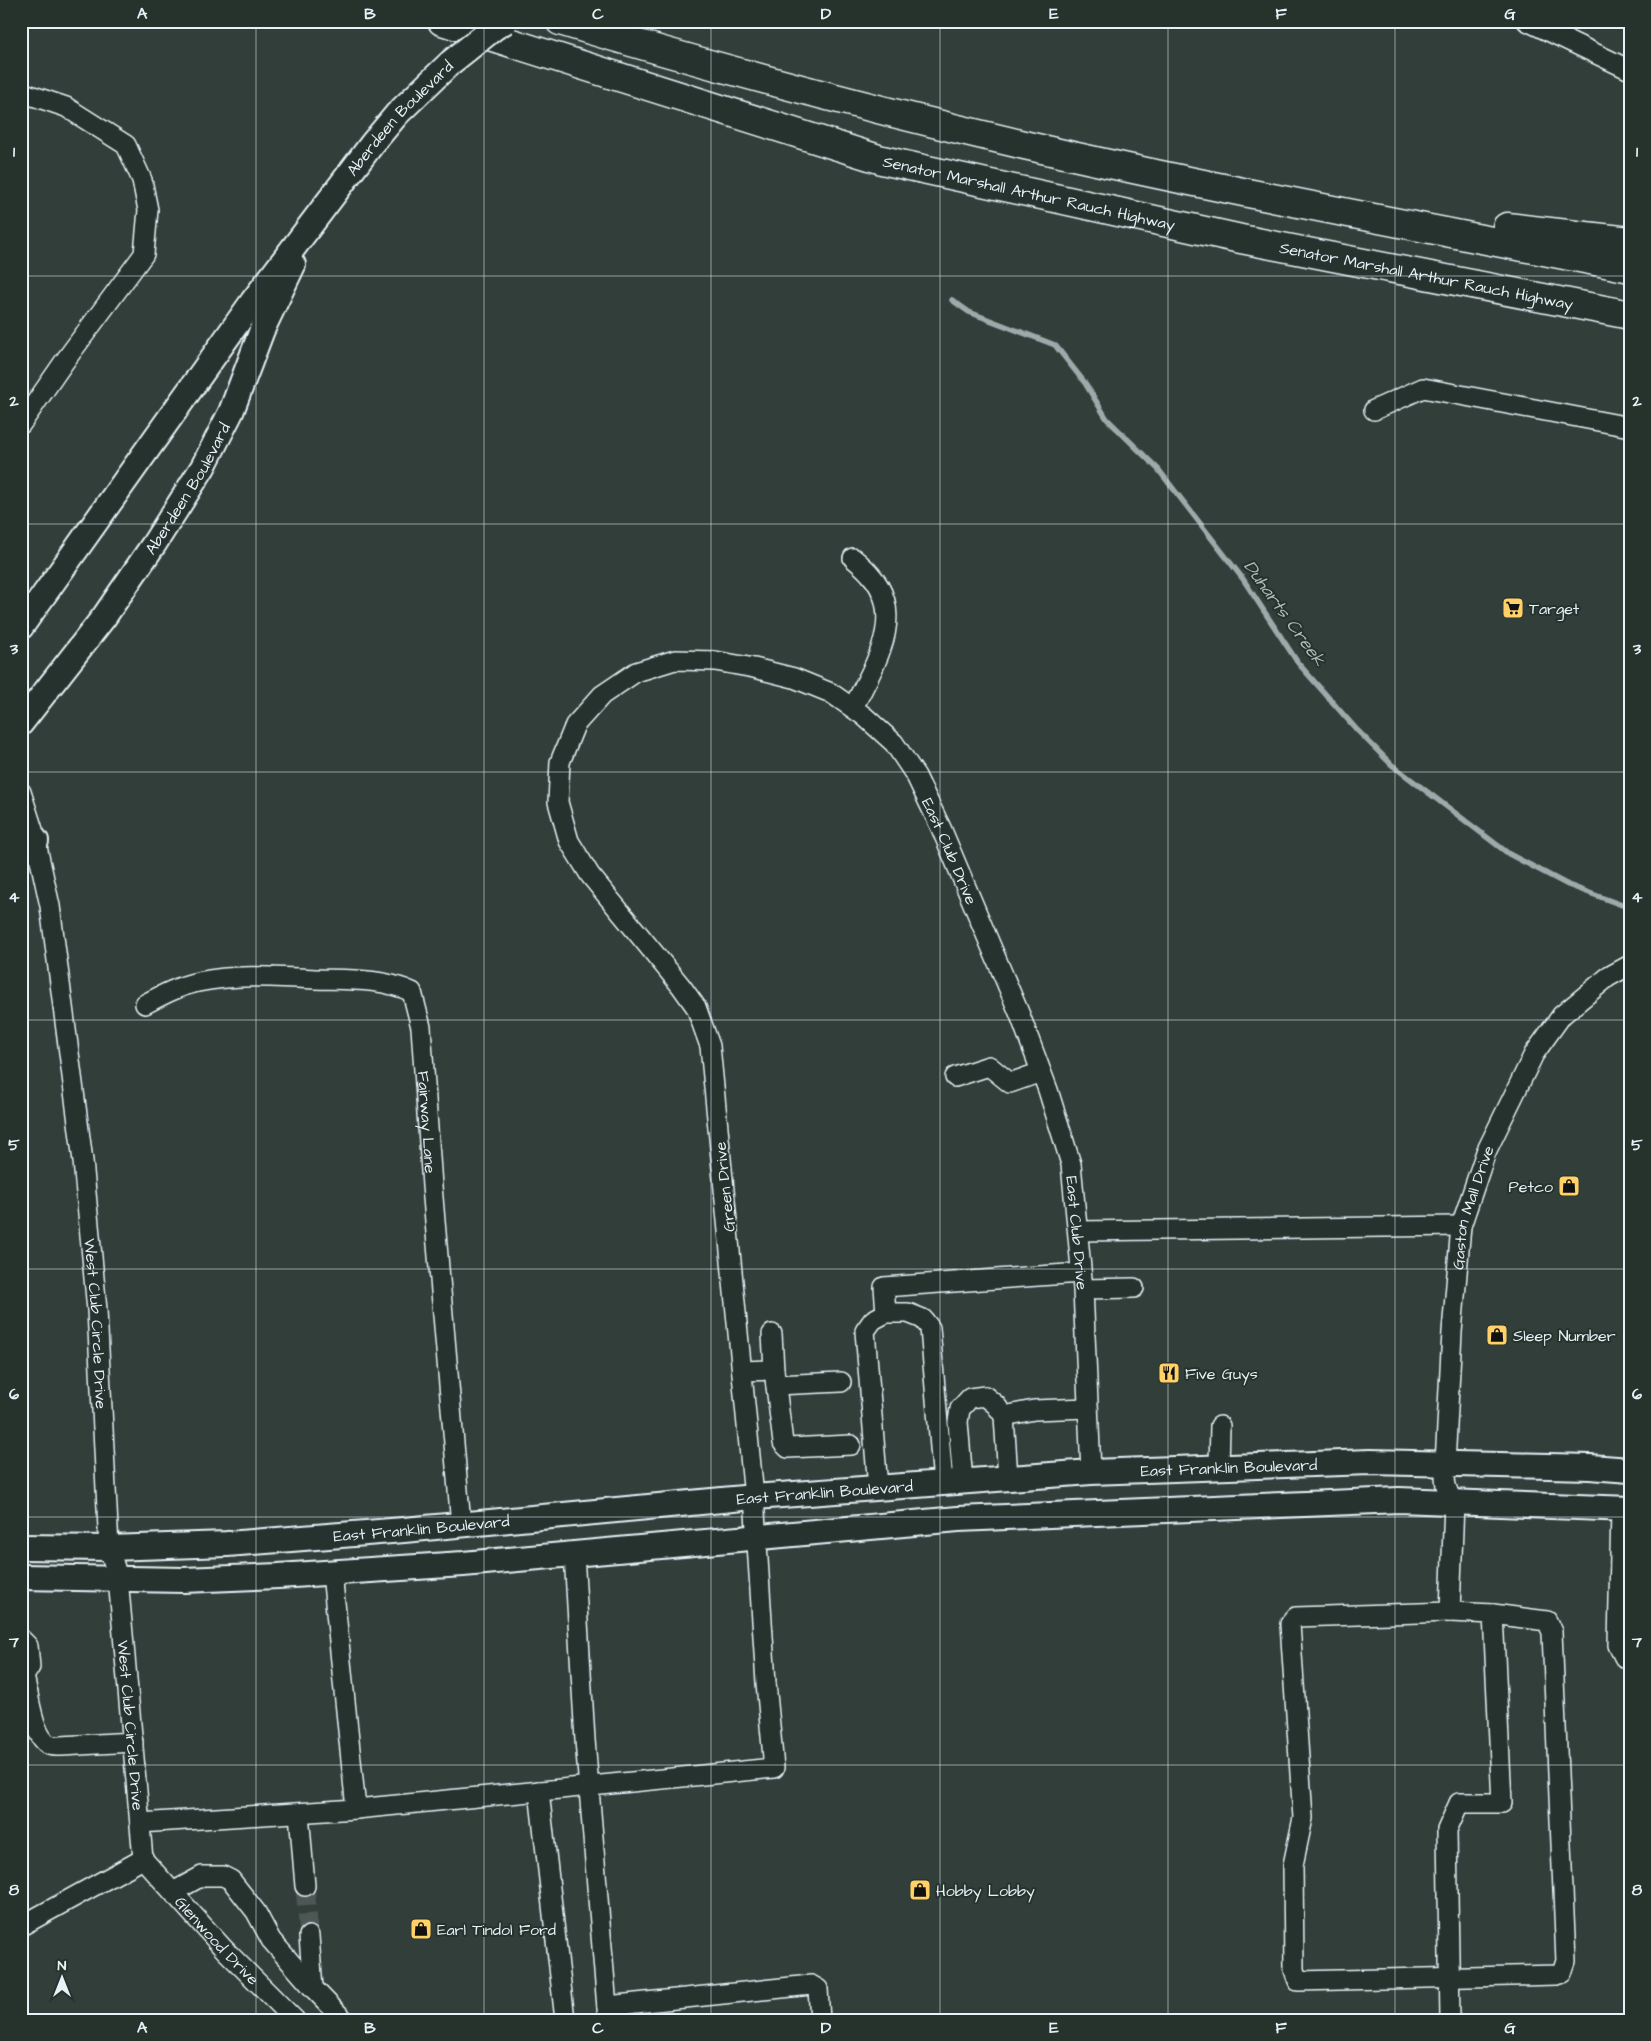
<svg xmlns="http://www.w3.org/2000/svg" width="1651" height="2041" font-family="'Architects Daughter',sans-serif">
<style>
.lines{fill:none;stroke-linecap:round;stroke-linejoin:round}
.stream{stroke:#9ea9ab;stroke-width:5.5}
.minor-tunnel{stroke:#4d5956;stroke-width:19;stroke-dasharray:19 9;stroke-linecap:butt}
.minor-casing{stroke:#e8f1f8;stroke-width:22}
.major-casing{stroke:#e8f1f8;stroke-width:28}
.highway-casing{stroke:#e8f1f8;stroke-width:31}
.minor{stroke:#26332d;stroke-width:19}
.major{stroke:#26332d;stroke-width:24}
.highway{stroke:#26332d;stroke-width:28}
.major-bridge-casing{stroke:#e8f1f8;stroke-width:28;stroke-linecap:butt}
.major-bridge{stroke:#26332d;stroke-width:24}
.grid{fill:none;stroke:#e8f1f8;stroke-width:1;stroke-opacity:0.55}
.labels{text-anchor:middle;stroke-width:4;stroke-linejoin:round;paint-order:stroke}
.street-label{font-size:16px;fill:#e8f1f8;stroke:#26332d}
.poi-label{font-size:16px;fill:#e8f1f8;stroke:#26332d;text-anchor:start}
.water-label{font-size:18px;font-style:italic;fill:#b1bbbe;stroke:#26332d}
.neatline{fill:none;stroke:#e8f1f8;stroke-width:2}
.grid-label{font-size:16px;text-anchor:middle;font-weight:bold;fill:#e8f1f8}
</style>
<rect width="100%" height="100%" fill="#323e39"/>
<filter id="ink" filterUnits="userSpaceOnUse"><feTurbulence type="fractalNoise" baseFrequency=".02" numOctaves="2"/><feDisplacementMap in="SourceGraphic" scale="10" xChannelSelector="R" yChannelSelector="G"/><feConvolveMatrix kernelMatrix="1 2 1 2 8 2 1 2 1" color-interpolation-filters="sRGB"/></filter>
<g filter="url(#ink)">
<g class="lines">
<path class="stream" d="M 952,300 L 969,312 L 1055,345 L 1085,383 L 1107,419 L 1158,469 L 1243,579 L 1298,663 L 1357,730 L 1392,765 L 1509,854 L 1568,885 L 1630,908"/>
<path class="minor-tunnel" d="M 305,1886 L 309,1936"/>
<g class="minor-casing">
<g id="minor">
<path d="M 1527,21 L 1630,70"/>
<path d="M 21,92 L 66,107 L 126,145 L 142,180 L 148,210 L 144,254 L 64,362 L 21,424"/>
<path d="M 1374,410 L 1423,388 L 1630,427"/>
<path d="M 853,708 C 873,667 908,616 870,574 C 865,568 859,563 853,558"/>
<path id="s1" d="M 21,792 L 34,833 L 50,906 L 83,1161 L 97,1310 L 109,1548 L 118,1578 L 143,1859"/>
<path id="s2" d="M 145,1004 C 162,995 179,986 198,982 C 236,974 276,977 315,979 C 348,980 382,978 412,992 L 421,1027 L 432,1186 L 461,1525"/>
<path d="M 955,1077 L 989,1066 L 1010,1083 L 1041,1072"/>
<path d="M 1078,1231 L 1461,1226"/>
<path d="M 1083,1289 L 1134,1288"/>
<path d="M 886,1313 L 884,1287 L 1081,1273"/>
<path d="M 772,1334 L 774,1370"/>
<path d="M 742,1371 L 774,1370 L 783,1443 L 788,1448 L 851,1445"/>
<path d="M 776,1385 L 841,1382"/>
<path d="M 1004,1416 L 1034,1410 L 1088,1408"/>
<path d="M 1219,1467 L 1220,1426"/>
<path d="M 963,1482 L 958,1422 L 960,1409 L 970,1398 L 985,1396 L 996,1405 L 1004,1416 L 1008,1478"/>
<path d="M 878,1488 L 865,1331 L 873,1320 L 886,1313 L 908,1313 L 923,1319 L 930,1328 L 943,1483"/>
<path d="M 1621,1509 L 1618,1645 L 1624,1657 L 1630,1657"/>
<path d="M 574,1554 L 585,1740 L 608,2020"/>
<path id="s3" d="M 332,1573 L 356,1809 L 774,1768 L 766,1683 L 754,1497 L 710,1046 L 696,1007 L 681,986 L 590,875 L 569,841 L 558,802 L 560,762 L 575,725 L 602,695 L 636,672 L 675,660 L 715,661 L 754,668 L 794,678 L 831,693 L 864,716 L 894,743 L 916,776 L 941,828 L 1020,1015 L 1048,1090 L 1071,1164 L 1083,1289 L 1091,1472"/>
<path d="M 1450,1612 L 1296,1617 L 1290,1624 L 1303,1818 L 1293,1865 L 1294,1970 L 1298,1981 L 1556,1975 L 1562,1973 L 1566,1961 L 1552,1632 L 1547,1621 L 1493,1614"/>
<path d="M 21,1639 L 28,1646 L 30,1667 L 24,1676 L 28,1694 L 21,1689"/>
<path d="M 28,1694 C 31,1708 35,1737 49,1745 C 52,1746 57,1746 61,1746 L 133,1742"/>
<path d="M 539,1791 L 565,2020"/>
<path d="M 299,1813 L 305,1886"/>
<path d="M 140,1823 L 356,1809"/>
<path id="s4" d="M 143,1859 L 224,1949 L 295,2020"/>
<path d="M 173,1892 L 202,1876 L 223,1876 L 231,1880 L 256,1912 L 271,1940 L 313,1988 L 344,2020"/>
<path d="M 21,1926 L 143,1859"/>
<path d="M 309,1936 L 313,1988"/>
<path d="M 607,2006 L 811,1985 L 818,1989 L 820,2020"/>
<path id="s5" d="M 1450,2020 L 1447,1830 L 1459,1803 L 1502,1803 L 1493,1614 L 1450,1612 L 1454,1502 C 1444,1488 1445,1481 1445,1464 L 1452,1332 L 1461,1226 L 1486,1152 L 1534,1054 L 1562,1015 L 1608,977 L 1630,965"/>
</g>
</g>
<g class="major-casing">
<g id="major">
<path id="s6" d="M 21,627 L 253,301 L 372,144 L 397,114 L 450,63"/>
<path id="s7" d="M 21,723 L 104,617 L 154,544 L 203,467 L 231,412 L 262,330 L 293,265"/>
<path d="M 21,822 L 36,841"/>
<path id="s8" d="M 21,1547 L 109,1548 L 227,1544 L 404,1530 L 754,1497 L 1091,1472 L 1370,1462 L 1590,1467 L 1630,1470"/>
<path d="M 21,1577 L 184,1580 L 278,1576 L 463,1564 L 958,1519 L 1399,1500 L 1630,1509"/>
</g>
</g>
<g class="highway-casing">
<g id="highway">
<path id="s9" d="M 442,21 L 882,160 L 1241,239 L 1630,315"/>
<path d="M 560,21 C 713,67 868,108 1024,145 C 1225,191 1428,228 1630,268"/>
<path d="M 1507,227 L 1630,241"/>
</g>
</g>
<use href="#minor" class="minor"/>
<use href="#major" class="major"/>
<use href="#highway" class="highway"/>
<g class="major-bridge-casing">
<path id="major-bridge" d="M 450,63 L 494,28 L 506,21"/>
</g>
<use href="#major-bridge" class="major-bridge"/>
</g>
</g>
<path class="grid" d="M 256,21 L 256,2020M 484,21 L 484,2020M 711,21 L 711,2020M 940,21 L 940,2020M 1168,21 L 1168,2020M 1395,21 L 1395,2020M 21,276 L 1630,276M 21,524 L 1630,524M 21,772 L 1630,772M 21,1020 L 1630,1020M 21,1269 L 1630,1269M 21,1517 L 1630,1517M 21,1765 L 1630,1765"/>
<defs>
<g id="supermarket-square" transform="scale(1.125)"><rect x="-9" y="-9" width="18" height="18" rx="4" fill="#ffd166" stroke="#26332d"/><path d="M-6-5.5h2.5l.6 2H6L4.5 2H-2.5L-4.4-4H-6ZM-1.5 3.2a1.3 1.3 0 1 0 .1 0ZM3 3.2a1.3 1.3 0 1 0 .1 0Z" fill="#111"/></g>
<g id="shop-square" transform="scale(1.125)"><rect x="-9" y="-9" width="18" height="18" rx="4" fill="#ffd166" stroke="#26332d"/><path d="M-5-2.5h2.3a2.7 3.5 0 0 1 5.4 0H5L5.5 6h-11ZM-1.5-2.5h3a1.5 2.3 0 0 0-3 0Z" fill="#111"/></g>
<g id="restaurant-square" transform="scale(1.125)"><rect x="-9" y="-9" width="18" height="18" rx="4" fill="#ffd166" stroke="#26332d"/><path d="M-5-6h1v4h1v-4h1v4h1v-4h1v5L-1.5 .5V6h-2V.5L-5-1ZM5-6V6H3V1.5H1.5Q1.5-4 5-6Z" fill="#111"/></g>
</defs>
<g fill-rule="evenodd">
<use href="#supermarket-square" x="1513" y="608"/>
<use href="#shop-square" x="1569" y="1186"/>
<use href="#shop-square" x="1497" y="1335"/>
<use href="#restaurant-square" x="1169" y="1373"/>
<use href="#shop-square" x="920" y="1890"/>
<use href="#shop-square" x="421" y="1929"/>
</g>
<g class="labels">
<g class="street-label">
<text dy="6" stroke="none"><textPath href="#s6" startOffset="635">Aberdeen Boulevard</textPath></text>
<text dy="6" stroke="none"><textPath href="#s9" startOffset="612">Senator Marshall Arthur Rauch Highway</textPath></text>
<text dy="6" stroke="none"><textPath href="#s9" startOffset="1018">Senator Marshall Arthur Rauch Highway</textPath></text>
<text dy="6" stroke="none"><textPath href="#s7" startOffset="288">Aberdeen Boulevard</textPath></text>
<text dy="6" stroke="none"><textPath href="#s3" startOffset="2239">East Club Drive</textPath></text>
<text dy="6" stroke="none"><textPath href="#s2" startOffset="405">Fairway Lane</textPath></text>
<text transform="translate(724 1187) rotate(-96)" y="6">Green Drive</text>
<text dy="6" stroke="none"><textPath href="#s5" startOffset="904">Gaston Mall Drive</textPath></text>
<text dy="6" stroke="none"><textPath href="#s3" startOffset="2644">East Club Drive</textPath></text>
<text dy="6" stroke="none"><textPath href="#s1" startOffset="538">West Club Circle Drive</textPath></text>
<text dy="6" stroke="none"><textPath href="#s8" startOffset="1211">East Franklin Boulevard</textPath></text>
<text dy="6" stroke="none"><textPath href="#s8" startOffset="806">East Franklin Boulevard</textPath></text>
<text dy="6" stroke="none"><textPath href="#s8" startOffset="401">East Franklin Boulevard</textPath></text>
<text dy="6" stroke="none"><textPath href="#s1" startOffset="942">West Club Circle Drive</textPath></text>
<text dy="6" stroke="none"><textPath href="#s4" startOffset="110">Glenwood Drive</textPath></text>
</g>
<g class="poi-label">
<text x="1529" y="614">Target</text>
<text x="1553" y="1192" text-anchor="end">Petco</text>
<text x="1513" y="1341">Sleep Number</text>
<text x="1185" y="1379">Five Guys</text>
<text x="936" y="1896">Hobby Lobby</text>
<text x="437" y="1935">Earl Tindol Ford</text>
</g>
<g class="water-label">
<text transform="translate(1285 613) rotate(54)" y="6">Duharts Creek</text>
</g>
</g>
<rect width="1651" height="2041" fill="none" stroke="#26332d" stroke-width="55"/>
<g transform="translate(62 1978)" stroke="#26332d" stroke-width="4" paint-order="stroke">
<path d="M0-4L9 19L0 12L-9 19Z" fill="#e8f1f8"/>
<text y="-8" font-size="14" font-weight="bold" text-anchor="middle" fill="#e8f1f8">N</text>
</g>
<rect x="28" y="28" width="1596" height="1986" class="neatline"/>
<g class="grid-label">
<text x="142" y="19">A</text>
<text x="370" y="19">B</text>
<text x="598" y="19">C</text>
<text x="826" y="19">D</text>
<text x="1054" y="19">E</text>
<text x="1281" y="19">F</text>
<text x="1510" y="19">G</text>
<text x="14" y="157">1</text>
<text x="1637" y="157">1</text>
<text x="14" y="406">2</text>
<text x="1637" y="406">2</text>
<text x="14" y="654">3</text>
<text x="1637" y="654">3</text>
<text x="14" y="902">4</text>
<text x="1637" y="902">4</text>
<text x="14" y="1150">5</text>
<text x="1637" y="1150">5</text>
<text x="14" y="1399">6</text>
<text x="1637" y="1399">6</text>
<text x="14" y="1647">7</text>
<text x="1637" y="1647">7</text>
<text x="14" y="1895">8</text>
<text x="1637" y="1895">8</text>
<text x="142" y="2033">A</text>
<text x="370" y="2033">B</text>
<text x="598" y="2033">C</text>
<text x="826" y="2033">D</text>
<text x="1054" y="2033">E</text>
<text x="1281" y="2033">F</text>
<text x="1510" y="2033">G</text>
</g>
</svg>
